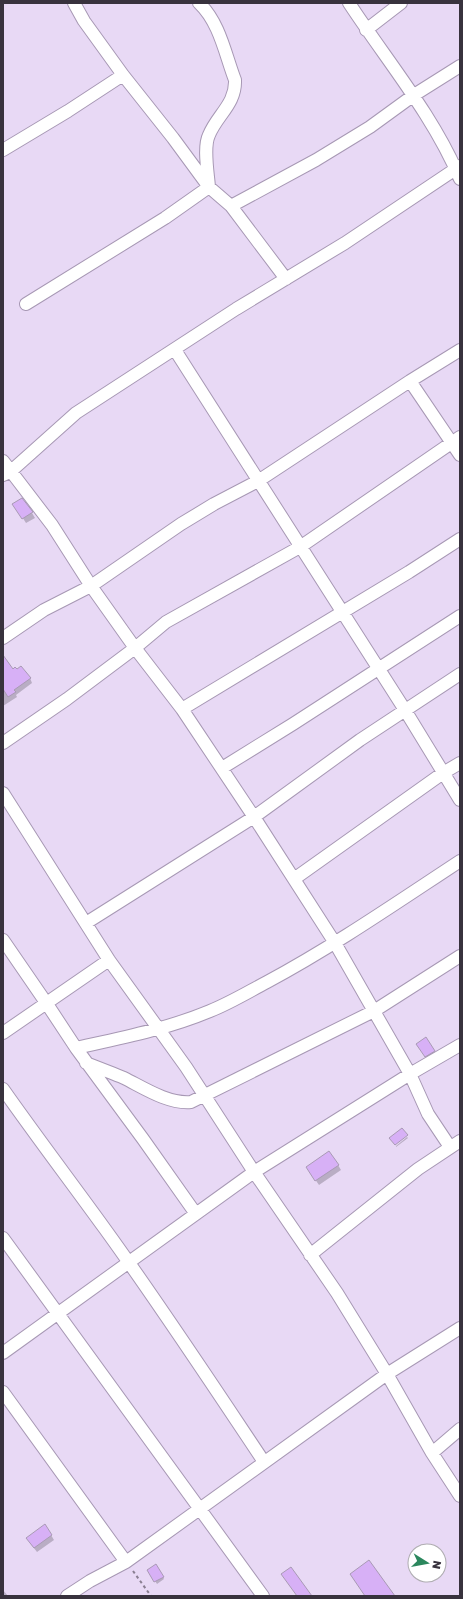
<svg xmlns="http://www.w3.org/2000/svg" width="463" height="1599" font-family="'Golos Text',sans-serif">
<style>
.shadow{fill:#0003}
.building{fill:#d7b0f6;stroke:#a99ab5}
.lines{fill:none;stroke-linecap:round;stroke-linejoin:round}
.minor-casing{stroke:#a798b4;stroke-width:14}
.path{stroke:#897e91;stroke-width:2;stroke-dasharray:3 3;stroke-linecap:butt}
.minor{stroke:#fff;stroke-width:12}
</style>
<rect width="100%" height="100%" fill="#e8d9f5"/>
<path class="shadow" d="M 17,509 L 32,513 L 35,518 L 26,523 Z
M 3,658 L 13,670 L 30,678 L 32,683 L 16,695 L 17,697 L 3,706 Z
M 420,1049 L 434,1052 L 437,1056 L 429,1061 Z
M 407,1137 L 408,1138 L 396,1147 L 396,1146 Z
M 338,1165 L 341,1170 L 319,1185 L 310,1172 Z
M 51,1535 L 54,1540 L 37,1552 L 30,1543 Z
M 156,1565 L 164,1579 L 157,1584 L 148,1570 Z
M 3,1590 L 8,1596 L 3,1596 Z"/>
<path class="building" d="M 22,498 L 33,512 L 22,519 L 12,504 Z
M 3,655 L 13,669 L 15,667 L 17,669 L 21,666 L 31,678 L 14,690 L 16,692 L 8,697 L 3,689 Z
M 426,1037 L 435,1051 L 425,1057 L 416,1044 Z
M 402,1128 L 408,1135 L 395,1145 L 389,1138 Z
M 329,1151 L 339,1165 L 315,1181 L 306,1167 Z
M 45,1524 L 52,1535 L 34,1548 L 26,1538 Z
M 369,1560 L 395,1596 L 365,1596 L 350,1574 Z
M 156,1564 L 164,1577 L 154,1582 L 147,1570 Z
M 291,1567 L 312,1596 L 297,1596 L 281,1574 Z"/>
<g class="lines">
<g class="minor-casing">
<path id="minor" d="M 74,3 L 84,21 L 123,75 L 173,138 L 209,187 L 231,206 L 286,279
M 349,3 C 387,61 433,115 460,179
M 366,30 L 401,3
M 3,150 L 68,111 L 123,75
M 231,206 L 316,160 L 370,127 L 414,95 L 460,66
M 26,304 L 165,218 L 209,187 C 208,173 203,147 209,135 C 217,115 236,104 235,80 C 225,54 220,23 199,3
M 175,350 L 405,710 L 460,800
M 410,381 L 460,455
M 3,461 L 52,525 L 91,586 L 135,648 L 182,709 L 254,817 L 335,943 L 410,1074 L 428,1114 L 450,1147
M 3,475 L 10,472 L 76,413 L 236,309 L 345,243 L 460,166
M 3,638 L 44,610 L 91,586 L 181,524 L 214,504 L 258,481 L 410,381 L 460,350
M 182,709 L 409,572 L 460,539
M 3,743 L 67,699 L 135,648 L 166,622 L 300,547 L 460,437
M 222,768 L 293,724 L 460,616
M 3,793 L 109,960 L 186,1067 L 254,1172 L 337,1293 L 387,1374 L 432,1453 L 460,1496
M 294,879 L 443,773 L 460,763
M 86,923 L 254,817 L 360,740 L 460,674
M 3,940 L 47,1004 L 76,1048 L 143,1139 L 196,1214
M 3,1033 L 109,960
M 76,1048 C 121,1038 167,1029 210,1011 C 230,1003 248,992 267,982 C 334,946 396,903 460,861
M 86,1063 C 99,1068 112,1073 124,1078 C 144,1088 168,1104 191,1102 L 374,1011 L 460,956
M 3,1089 C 36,1136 71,1182 105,1229 C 160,1305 212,1384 264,1462
M 3,1238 L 263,1596
M 310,1255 L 418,1169 L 460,1141
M 3,1353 L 254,1172 L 410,1074 L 460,1045
M 3,1392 L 126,1562
M 432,1453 L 460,1429
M 67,1596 L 90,1581 L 126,1562 L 387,1374 L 460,1328"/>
</g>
<path class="path" d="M 133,1571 L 151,1596"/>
<use href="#minor" class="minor"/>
</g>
<rect width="463" height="1599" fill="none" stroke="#38323d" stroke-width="8"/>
<g transform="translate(427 1563) rotate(101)"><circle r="19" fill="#ffffff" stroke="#afadb1"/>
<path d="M0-3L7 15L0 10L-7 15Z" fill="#2b875d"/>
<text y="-6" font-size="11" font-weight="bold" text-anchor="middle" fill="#38323d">N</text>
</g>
</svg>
